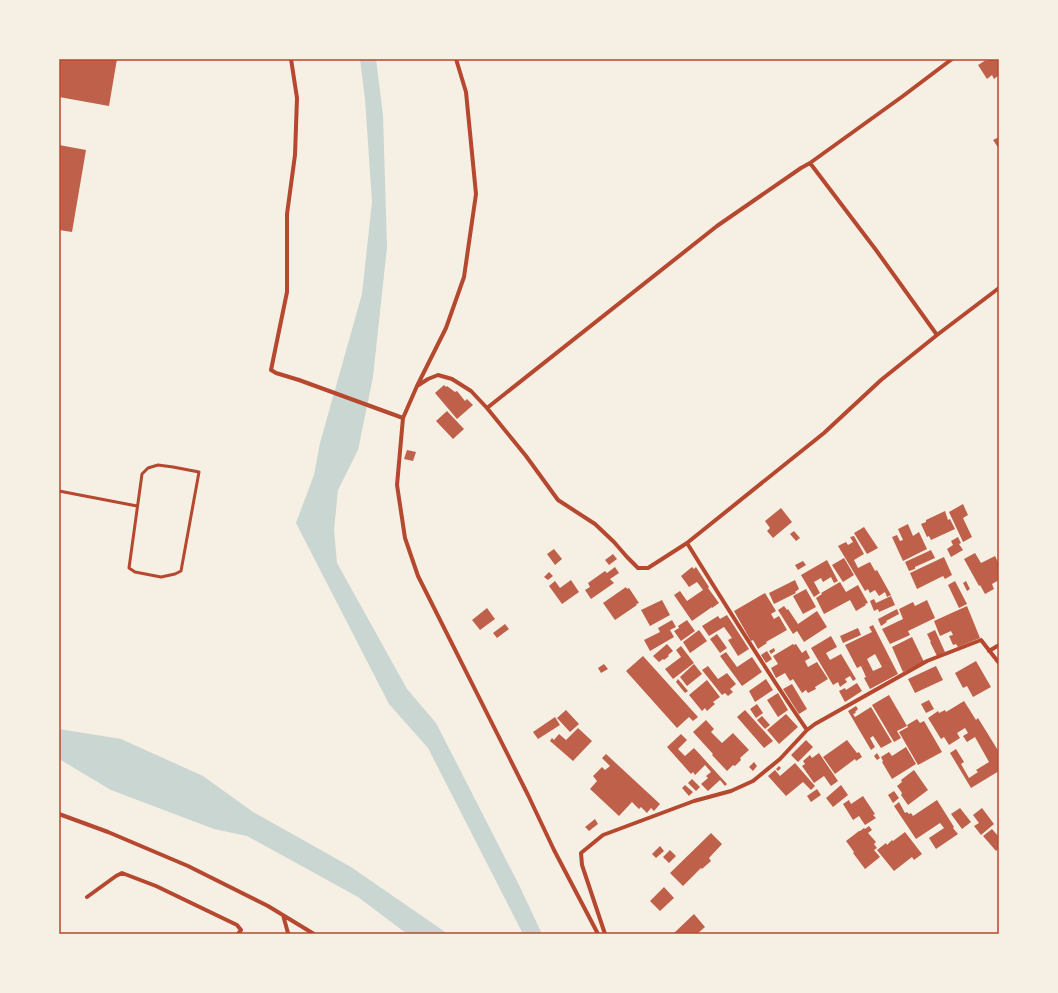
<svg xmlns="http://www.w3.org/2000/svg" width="1058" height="993" font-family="'Crimson Pro',serif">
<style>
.water{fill:#c9d6d2}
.building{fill:#bf614a;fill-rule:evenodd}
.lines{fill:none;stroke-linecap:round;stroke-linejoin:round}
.service{stroke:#b5482f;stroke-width:3}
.minor{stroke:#b5482f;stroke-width:4}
.neatline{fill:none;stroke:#b5482f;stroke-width:1.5}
</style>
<rect width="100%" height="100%" fill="#f6efe4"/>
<path class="water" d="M 360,59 L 376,59 L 383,115 L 387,247 L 373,377 L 358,450 L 338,490 L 334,530 L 337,563 L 407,689 L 436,723 L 519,885 L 542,934 L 523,934 L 428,748 L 389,704 L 296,523 L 314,475 L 320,443 L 362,294 L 372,202 L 365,99 Z
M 59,729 L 121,739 L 203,776 L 253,812 L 351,867 L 448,934 L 407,934 L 358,897 L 247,836 L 214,829 L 111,790 L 59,759 Z"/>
<path class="building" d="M 59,59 L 117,59 L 109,106 L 59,97 Z
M 990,59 L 999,59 L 999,75 L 994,79 L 992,75 L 987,79 L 978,65 L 986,60 L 987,61 Z
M 999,137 L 999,149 L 993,140 Z
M 59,145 L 86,150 L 72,232 L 59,230 Z
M 444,385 L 446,387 L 447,386 L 455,392 L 457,391 L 465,401 L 467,399 L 473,405 L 457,419 L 435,393 Z
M 447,411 L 464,429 L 453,439 L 436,421 Z
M 407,450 L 416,452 L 413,461 L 404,459 Z
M 963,504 L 968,515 L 963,518 L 972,537 L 963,542 L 949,512 Z
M 781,508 L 792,522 L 773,538 L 767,531 L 770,528 L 765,521 Z
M 945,511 L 948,520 L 950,519 L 955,529 L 931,540 L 929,536 L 927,537 L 921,524 L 926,522 L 926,520 Z
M 908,524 L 913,536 L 919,532 L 927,549 L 903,561 L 892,537 L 897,535 L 900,541 L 903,540 L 898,529 Z
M 864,527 L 878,548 L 867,554 L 854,533 Z
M 794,531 L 800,538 L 796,541 L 790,534 Z
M 854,536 L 864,554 L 854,560 L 858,568 L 870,562 L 875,571 L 877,570 L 891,595 L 887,597 L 885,592 L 879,596 L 875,590 L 870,593 L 868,589 L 865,591 L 838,546 L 846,542 L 848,545 L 853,542 L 850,537 Z
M 958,537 L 961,543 L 959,544 L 963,550 L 951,557 L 947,549 L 953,545 L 951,541 Z
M 554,549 L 562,559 L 555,565 L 547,554 Z
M 931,550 L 935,558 L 915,567 L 915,569 L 909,571 L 905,562 Z
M 975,553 L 981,563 L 995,556 L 999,564 L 999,580 L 992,584 L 994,589 L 985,594 L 980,585 L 979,586 L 964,559 Z
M 613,554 L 617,559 L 609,565 L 605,560 Z
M 944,557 L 952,575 L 945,579 L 943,576 L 917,589 L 910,573 Z
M 844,558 L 854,575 L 843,582 L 832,565 Z
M 827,560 L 838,581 L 834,583 L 831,577 L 823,582 L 821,578 L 814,582 L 820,593 L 814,597 L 801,575 Z
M 803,561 L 806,565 L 798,570 L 795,565 Z
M 615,567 L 619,573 L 610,579 L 614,583 L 591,599 L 585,590 L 590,587 L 588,583 L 605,571 L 607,573 Z
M 692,567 L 694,569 L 696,567 L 709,587 L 708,588 L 719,603 L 712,608 L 712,607 L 692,621 L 674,595 L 680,591 L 687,601 L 703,590 L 697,582 L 689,587 L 681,576 Z
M 549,572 L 553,576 L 548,580 L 544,577 Z
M 571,580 L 579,592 L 562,604 L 549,586 L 555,581 L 560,588 Z
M 795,580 L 799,589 L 795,592 L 796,593 L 774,604 L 769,593 Z
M 955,581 L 967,604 L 959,608 L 948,585 Z
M 966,581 L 970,589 L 967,591 L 963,583 Z
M 840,582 L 846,592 L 858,585 L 868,603 L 865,604 L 866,605 L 856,611 L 850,600 L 824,614 L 816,598 L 822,594 L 821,593 Z
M 626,587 L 627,589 L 629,588 L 639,603 L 636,604 L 637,605 L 615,620 L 603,603 Z
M 806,589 L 816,607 L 803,614 L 793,596 Z
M 765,593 L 776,611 L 771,614 L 774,619 L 779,616 L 787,630 L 766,642 L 767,643 L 758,649 L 753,640 L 751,641 L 734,611 Z
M 891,596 L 895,605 L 879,612 L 878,609 L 874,611 L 870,601 L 874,599 L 876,603 Z
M 662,600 L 670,615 L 650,626 L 641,610 Z
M 927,600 L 935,618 L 908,631 L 910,635 L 890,644 L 882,629 L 903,619 L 899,609 L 913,602 L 915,606 Z
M 784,606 L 787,610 L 788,609 L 798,624 L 817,611 L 827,627 L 804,642 L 797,631 L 793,634 L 778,610 Z
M 967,606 L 980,638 L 958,647 L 956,644 L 953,645 L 949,636 L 953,635 L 951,631 L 940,636 L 934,621 Z
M 487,608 L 495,619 L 480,630 L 472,620 Z
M 897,609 L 899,614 L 886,621 L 887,622 L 881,626 L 878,619 Z
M 727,615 L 749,649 L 738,656 L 728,640 L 732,638 L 724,627 L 709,636 L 702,626 L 718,616 L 720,619 Z
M 672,620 L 676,627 L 670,630 L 674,637 L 650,651 L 644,640 L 660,632 L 658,628 Z
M 687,620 L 695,631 L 681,641 L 674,631 L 679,628 L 678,626 Z
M 505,624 L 509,629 L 497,638 L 493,633 Z
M 873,625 L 898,674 L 870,689 L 864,678 L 866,677 L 861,666 L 857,668 L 845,645 L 872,632 L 869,627 ZM 875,654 L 882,667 L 873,671 L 867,659 Z
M 858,628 L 861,635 L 843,643 L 840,636 Z
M 699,630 L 707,641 L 690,653 L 683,642 Z
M 935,630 L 945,652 L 937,656 L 930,642 L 931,642 L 927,634 Z
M 717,634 L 727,648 L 720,653 L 710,639 Z
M 831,636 L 837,647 L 826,653 L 830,660 L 841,654 L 856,679 L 853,681 L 850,676 L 845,679 L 847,682 L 840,687 L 838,682 L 833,685 L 811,648 Z
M 912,637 L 924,662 L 903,672 L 892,647 Z
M 667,644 L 673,651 L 668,655 L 669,656 L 664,660 L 663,659 L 659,662 L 653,656 Z
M 793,644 L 794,645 L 796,644 L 802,653 L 806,650 L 810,658 L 805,661 L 808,667 L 817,662 L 828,679 L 815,687 L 816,689 L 808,693 L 806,690 L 802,693 L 793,679 L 790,681 L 785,673 L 776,678 L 771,668 L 778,664 L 773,656 Z
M 681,646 L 694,663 L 673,679 L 665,669 L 681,657 L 676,650 Z
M 774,648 L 775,651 L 771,654 L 769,651 Z
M 767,651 L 772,659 L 766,663 L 761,655 Z
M 726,652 L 737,667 L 752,657 L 762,672 L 742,686 L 720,656 Z
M 643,656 L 698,717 L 693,721 L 689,717 L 677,728 L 626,671 Z
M 976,661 L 991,687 L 973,697 L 967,686 L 963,688 L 955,673 Z
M 604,664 L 608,669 L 601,673 L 598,668 Z
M 694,664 L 702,674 L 687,686 L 680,677 Z
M 708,666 L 718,679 L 727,673 L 736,684 L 730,689 L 733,692 L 728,696 L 725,693 L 722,695 L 702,670 Z
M 936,666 L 943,680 L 915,693 L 908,679 Z
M 678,679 L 688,691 L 685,693 L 676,682 Z
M 766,679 L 773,690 L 755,702 L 749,691 Z
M 707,680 L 720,697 L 713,702 L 715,704 L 707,711 L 705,708 L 702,711 L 689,695 Z
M 857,683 L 862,691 L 845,702 L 839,691 L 845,688 L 846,690 Z
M 792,684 L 807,709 L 799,714 L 783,689 Z
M 778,693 L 788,710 L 778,717 L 767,700 Z
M 889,695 L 907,726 L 897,731 L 901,738 L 894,742 L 872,705 Z
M 929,700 L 934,709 L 926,713 L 921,704 Z
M 964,701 L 976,720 L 978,718 L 999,752 L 999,771 L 971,788 L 950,753 L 956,749 L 964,762 L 961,764 L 969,778 L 978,772 L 976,770 L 989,762 L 975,737 L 967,742 L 963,736 L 968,733 L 965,728 L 957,733 L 960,738 L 949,745 L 944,737 L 941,739 L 928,718 L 938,711 L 939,713 L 945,710 L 946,712 Z
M 757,704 L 763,713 L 756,718 L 750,709 Z
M 856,706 L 858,709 L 855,712 L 856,713 L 853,714 L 855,717 L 871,707 L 892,742 L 881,748 L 873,736 L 870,738 L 875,747 L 871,750 L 848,711 Z
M 566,710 L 579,724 L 570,732 L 557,718 Z
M 745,710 L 773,741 L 764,748 L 737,717 Z
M 786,714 L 798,727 L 779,744 L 767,730 Z
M 762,716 L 770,725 L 765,729 L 757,720 Z
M 555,717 L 560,725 L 538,739 L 533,732 Z
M 917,719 L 920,723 L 924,721 L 942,752 L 918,765 L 899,732 L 908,727 L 907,725 Z
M 706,720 L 714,729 L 711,732 L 722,743 L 733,733 L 749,750 L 740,758 L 741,760 L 735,766 L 733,765 L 727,771 L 712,755 L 713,754 L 693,732 Z
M 578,728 L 592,741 L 573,761 L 550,741 L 552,738 L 554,740 L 559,734 L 566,740 Z
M 681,734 L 687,740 L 678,749 L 685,756 L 694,748 L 727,784 L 725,786 L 720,780 L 708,791 L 701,784 L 708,778 L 706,776 L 711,772 L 705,765 L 695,775 L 693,772 L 691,774 L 667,747 Z
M 806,740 L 813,747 L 798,762 L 791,755 Z
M 847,740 L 857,753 L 859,752 L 862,757 L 856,761 L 855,759 L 835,774 L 823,757 Z
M 906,747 L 916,764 L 892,779 L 882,762 L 883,761 L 881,757 L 889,752 L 892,756 Z
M 819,753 L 838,781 L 831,786 L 824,776 L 814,783 L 802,766 L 805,764 L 803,761 L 810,755 L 812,758 Z
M 877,753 L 880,758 L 877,760 L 874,756 Z
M 606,754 L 660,804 L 654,811 L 651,808 L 647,813 L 641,807 L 639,809 L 632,802 L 619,816 L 590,789 L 597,781 L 593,776 L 602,767 L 605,770 L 610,766 L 602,758 Z
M 754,762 L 757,766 L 753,771 L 749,767 Z
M 795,763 L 815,786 L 811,790 L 803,782 L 786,796 L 768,776 L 775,770 L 780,776 Z
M 779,766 L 781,768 L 778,771 L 776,769 Z
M 914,770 L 928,790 L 908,805 L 901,795 L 902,793 L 897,786 L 902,782 L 901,780 Z
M 692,779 L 700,787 L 696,791 L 688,783 Z
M 685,785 L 693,792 L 689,796 L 682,788 Z
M 841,785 L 848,795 L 833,807 L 826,798 Z
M 817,789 L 821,795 L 811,802 L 807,796 Z
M 894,791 L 899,798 L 893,803 L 888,795 Z
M 863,796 L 875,814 L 873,815 L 876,818 L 865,825 L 859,816 L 853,820 L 843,804 L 849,800 L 851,804 Z
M 937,800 L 954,827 L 953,828 L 958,834 L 936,849 L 929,838 L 944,828 L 940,823 L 916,839 L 894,806 L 899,802 L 905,813 L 907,812 L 909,814 L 911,813 L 913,816 Z
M 960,808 L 971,822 L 962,829 L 951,814 Z
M 982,808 L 994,824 L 981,835 L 974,826 L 979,823 L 973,815 Z
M 595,819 L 598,824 L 589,831 L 585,827 Z
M 869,826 L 872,830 L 868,833 L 876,842 L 874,844 L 877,848 L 874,850 L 880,857 L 865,869 L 853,853 L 854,852 L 846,841 L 859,831 L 860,831 L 864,828 L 865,829 Z
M 992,829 L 999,837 L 999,848 L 996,851 L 983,836 Z
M 905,832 L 922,854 L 914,860 L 912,857 L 894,871 L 877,850 L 886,843 L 887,845 L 892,840 L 893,841 Z
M 711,833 L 722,844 L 709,858 L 711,861 L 702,869 L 701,868 L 683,886 L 670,873 Z
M 660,846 L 664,851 L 656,858 L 652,854 Z
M 670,850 L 676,856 L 669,863 L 663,857 Z
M 664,887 L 674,898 L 660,911 L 650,901 Z
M 694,914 L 705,927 L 697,934 L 673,934 Z"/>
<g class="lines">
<path class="service" d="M 158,465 L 173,467 L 199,472 L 181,571 L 175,574 L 161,577 L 135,572 L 129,568 L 142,474 L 148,468 Z
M 59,491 L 137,506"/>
<path class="minor" d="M 291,59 L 297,98 L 295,155 L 287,214 L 287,292 L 271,370 L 276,373 L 299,380 L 403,418
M 456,59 L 466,92 L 476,194 L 464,277 L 446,328 L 417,386 L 403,418 L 397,485 L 405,538 L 418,576 L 528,795 L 554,850 L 598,934
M 810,163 L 876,250 L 937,335
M 417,386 L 428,379 L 438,375 L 452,379 L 471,391 L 487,408 L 526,456 L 558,500 L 595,524 L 614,542 L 627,557 L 638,568 L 648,568 L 687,543 L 824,433 L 881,380 L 937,335 L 999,288
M 487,408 L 717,226 L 801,168 L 810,163 L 903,96 L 952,59
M 687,543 C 726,606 765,669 807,730
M 989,651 L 999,645
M 59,814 L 108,832 L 188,866 L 268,906 L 314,934
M 87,897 L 116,876 L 122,873 L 156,886 L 237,925 L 241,930 L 238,934
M 283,915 L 288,933 L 289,934
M 605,934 L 582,865 L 581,853 L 603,835 L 694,801 L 731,791 L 753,781 L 780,759 L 807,730 L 815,724 L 927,661 L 981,640 L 999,663"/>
</g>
<rect width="1058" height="993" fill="none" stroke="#f6efe4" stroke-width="120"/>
<rect x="60" y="60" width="938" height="873" class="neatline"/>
</svg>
